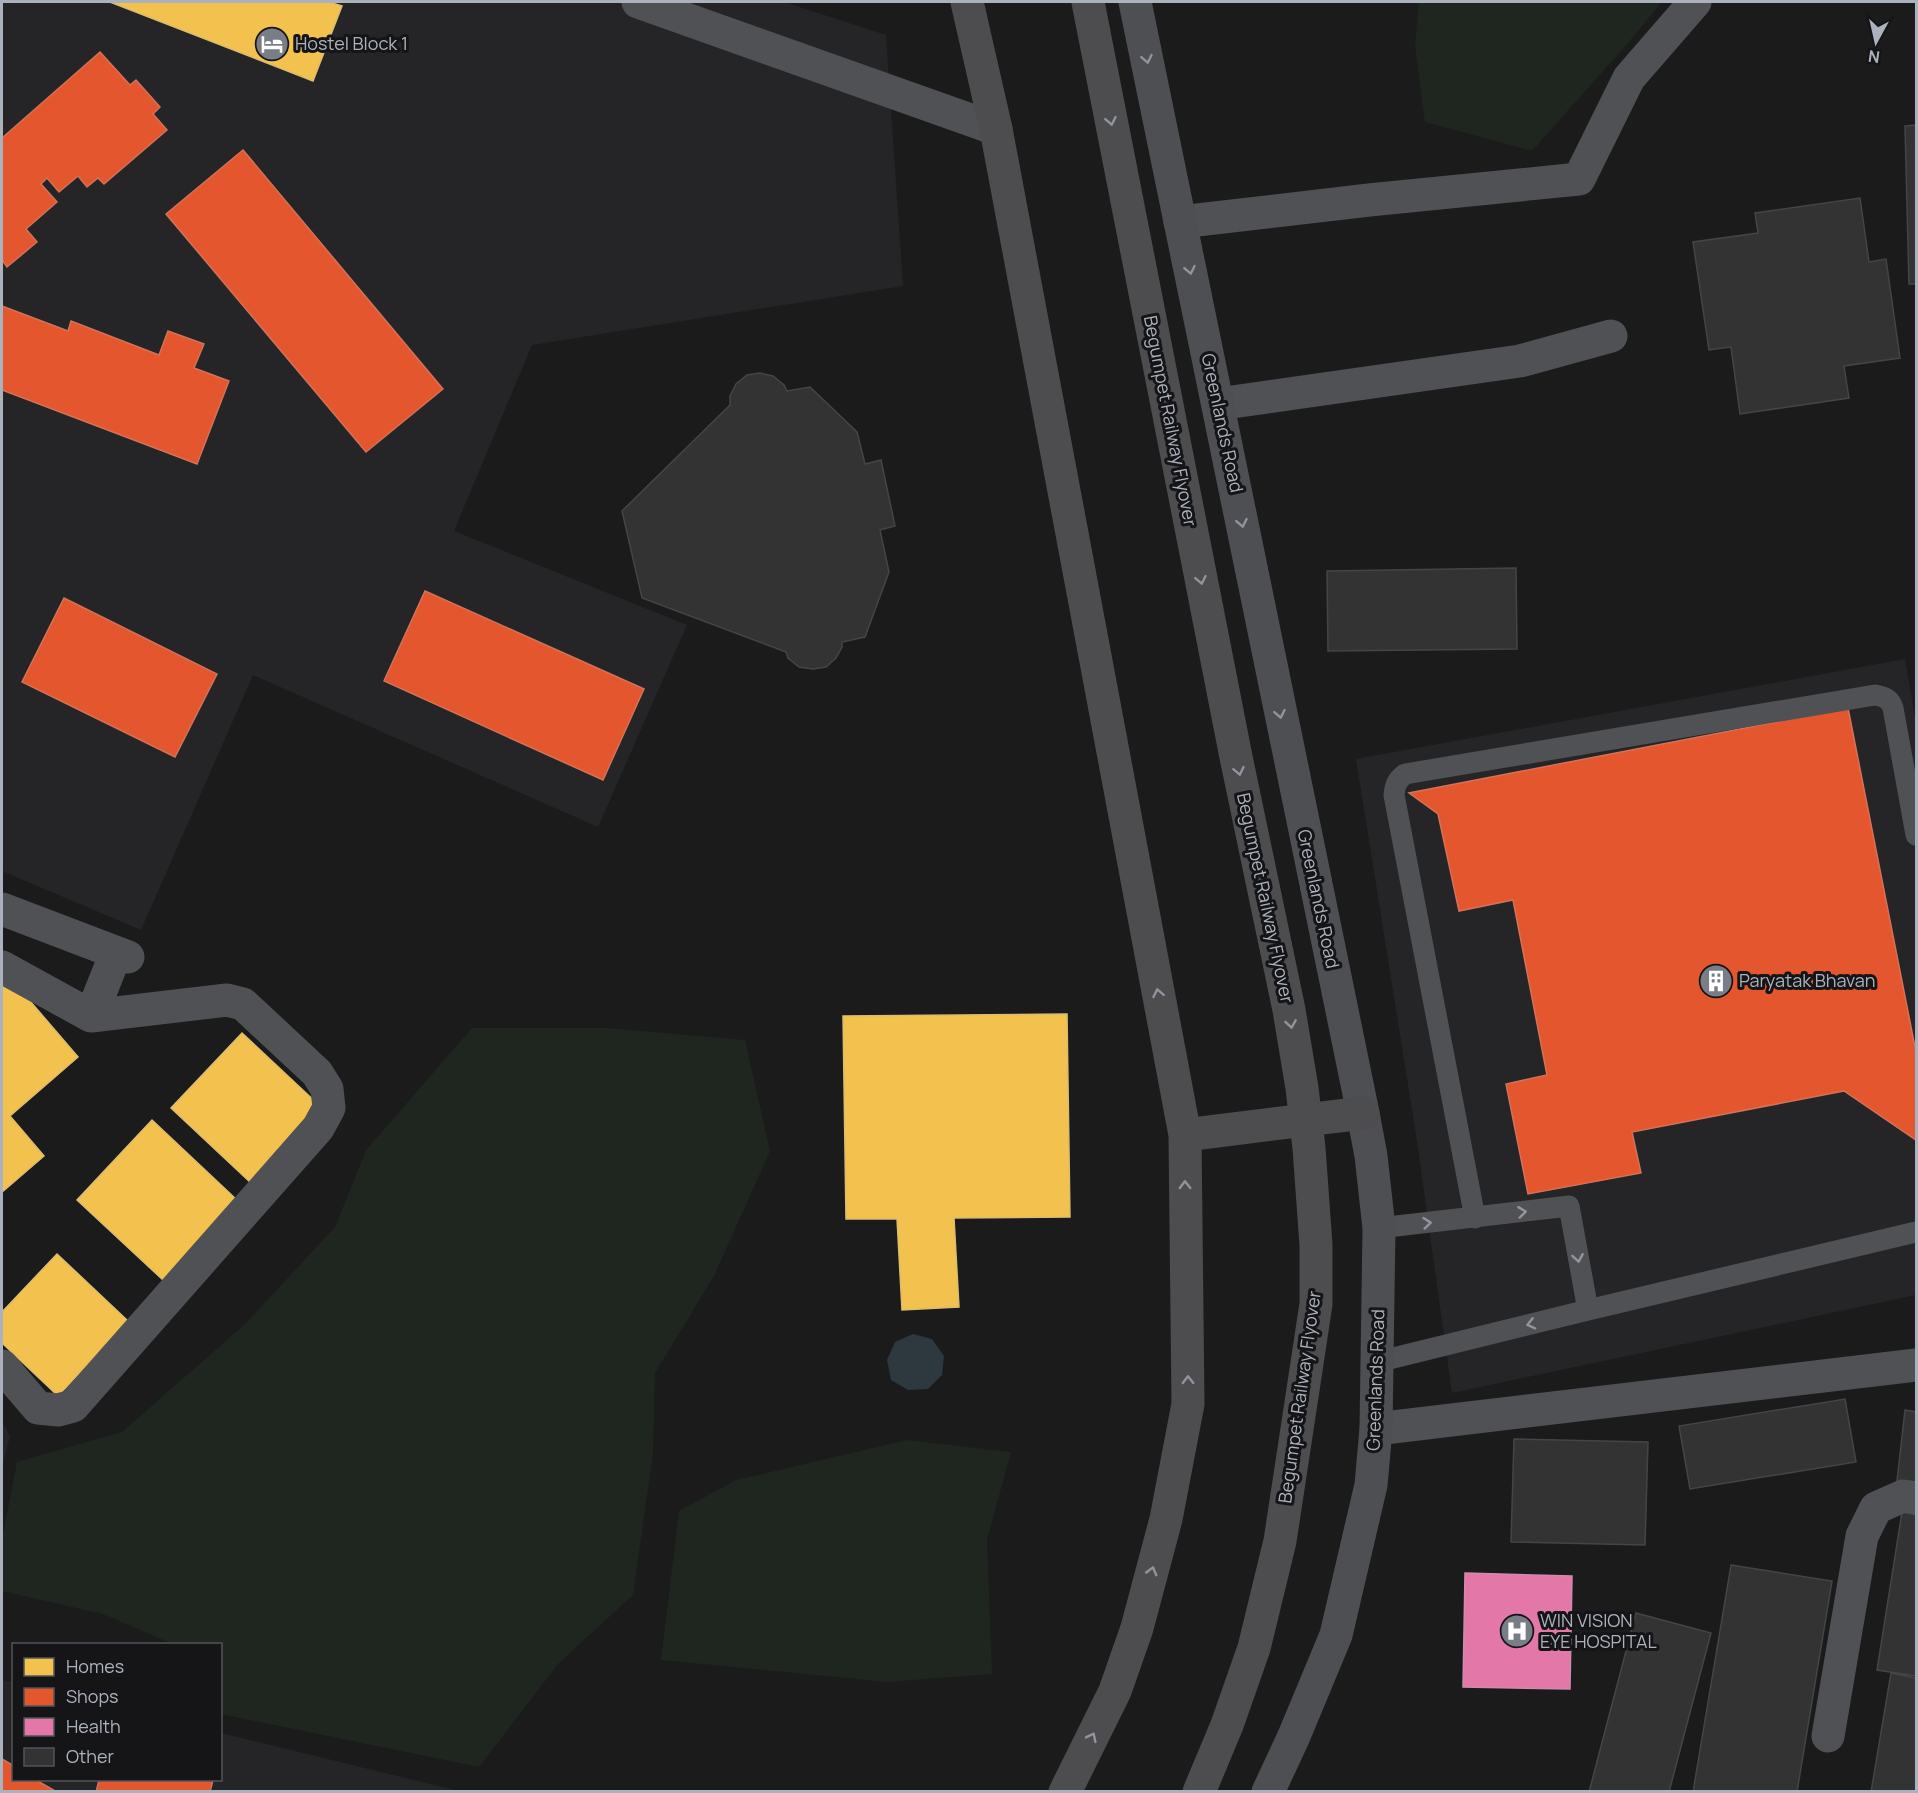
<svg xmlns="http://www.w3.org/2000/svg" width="1918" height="1793" font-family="Manrope,sans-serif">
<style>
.built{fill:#252528}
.green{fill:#1e261f}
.water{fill:#2d383f}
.homes{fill:#f2c14e;stroke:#ddbc6f;stroke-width:1.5}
.shops{fill:#e4572e;stroke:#d37259;stroke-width:1.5}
.health{fill:#e377a8;stroke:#d289ae;stroke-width:1.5}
.building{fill:#333334;stroke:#444548;stroke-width:1.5}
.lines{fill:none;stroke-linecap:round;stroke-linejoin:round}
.lane{stroke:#4f5155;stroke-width:21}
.street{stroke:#4f5155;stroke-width:33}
.secondary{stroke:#4e4f53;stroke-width:33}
.primary{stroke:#4d4d50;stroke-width:33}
.primary-bridge{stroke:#4d4d50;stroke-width:33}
.oneway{stroke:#90949d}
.oneway2{stroke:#90949c}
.oneway3{stroke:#90959e}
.labels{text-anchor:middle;stroke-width:6;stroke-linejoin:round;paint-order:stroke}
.poi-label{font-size:18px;fill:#acb2bd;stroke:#151518;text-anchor:start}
.street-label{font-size:18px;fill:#acb2bd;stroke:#151518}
</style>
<rect width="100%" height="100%" fill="#1b1b1c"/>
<path class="built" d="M 2,2 L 784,2 L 886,35 L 903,286 L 532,345 L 454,531 L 687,625 L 598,827 L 253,675 L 141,930 L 2,871 Z
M 1905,659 L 1916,724 L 1916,1295 L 1452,1393 L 1417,1141 L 1356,759 Z
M 2,1421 L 10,1436 L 2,1467 Z
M 2,1680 L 13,1682 L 14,1780 L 220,1780 L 221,1733 L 459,1791 L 2,1791 Z"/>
<path class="green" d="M 1419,2 L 1662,2 L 1628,43 L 1532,151 L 1425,122 L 1415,45 Z
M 472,1028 L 606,1028 L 745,1040 L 770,1151 L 714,1276 L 655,1373 L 653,1453 L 633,1595 L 559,1663 L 479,1767 L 221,1714 L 220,1644 L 173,1644 L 103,1614 L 2,1591 L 2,1539 L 17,1462 L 122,1432 L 244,1325 L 335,1227 L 366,1150 Z
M 907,1440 L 1011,1452 L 987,1540 L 992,1674 L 887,1682 L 661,1660 L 679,1511 L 736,1480 Z"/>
<path class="water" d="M 913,1334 L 932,1339 L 944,1356 L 942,1375 L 928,1389 L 908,1390 L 891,1380 L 887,1360 L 895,1342 Z"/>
<path class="homes" d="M 110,2 L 329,2 L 342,6 L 313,81 Z
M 6,973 L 78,1057 L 10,1116 L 44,1156 L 2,1192 L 2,977 Z
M 1067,1014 L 1070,1217 L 954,1218 L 959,1307 L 902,1310 L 897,1219 L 846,1219 L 843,1016 Z
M 242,1033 L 322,1108 L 251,1183 L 171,1108 Z
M 152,1120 L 238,1201 L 163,1280 L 77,1200 Z
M 57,1254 L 128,1321 L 58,1396 L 2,1343 L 2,1312 Z"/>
<path class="shops" d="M 100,52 L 130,85 L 136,80 L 160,107 L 153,114 L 167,130 L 104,184 L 98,178 L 87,187 L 78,176 L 59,192 L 47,178 L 41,184 L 57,202 L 26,229 L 37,242 L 7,267 L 2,260 L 2,138 Z
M 243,150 L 443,389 L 366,452 L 166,214 Z
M 2,306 L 68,331 L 71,321 L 159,355 L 168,331 L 204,344 L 194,368 L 229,381 L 197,464 L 2,390 Z
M 425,591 L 644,689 L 603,780 L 384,681 Z
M 64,598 L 217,674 L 175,757 L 22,682 Z
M 1848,708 L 1916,1052 L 1916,1140 L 1844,1091 L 1632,1132 L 1641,1173 L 1528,1194 L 1506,1084 L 1547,1075 L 1513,900 L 1459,911 L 1438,814 L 1409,793 Z
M 2,1759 L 14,1766 L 14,1780 L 36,1780 L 57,1792 L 2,1792 Z
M 99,1780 L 213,1780 L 210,1792 L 96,1792 Z"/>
<path class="health" d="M 1465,1573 L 1572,1576 L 1570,1689 L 1463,1687 Z"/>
<path class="building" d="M 1916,125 L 1916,284 L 1909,284 L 1905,126 Z
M 1860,198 L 1869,262 L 1886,259 L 1900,358 L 1844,366 L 1849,398 L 1740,414 L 1731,347 L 1709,350 L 1693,242 L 1758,233 L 1755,213 Z
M 760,373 L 773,376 L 784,385 L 787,391 L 810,387 L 857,432 L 865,464 L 881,460 L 895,526 L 880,530 L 889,572 L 865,637 L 842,642 L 842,647 L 836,658 L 826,667 L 813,669 L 799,667 L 788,658 L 786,652 L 642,598 L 622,511 L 730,405 L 730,396 L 736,384 L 747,375 Z
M 1516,568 L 1517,649 L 1328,651 L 1327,571 Z
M 1845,1399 L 1856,1462 L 1690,1489 L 1679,1426 Z
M 1905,1410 L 1916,1412 L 1916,1483 L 1897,1481 Z
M 1514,1439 L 1648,1442 L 1645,1545 L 1511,1542 Z
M 1902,1512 L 1916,1515 L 1916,1676 L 1877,1670 Z
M 1731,1565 L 1832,1581 L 1797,1792 L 1693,1792 Z
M 1636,1613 L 1711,1633 L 1669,1792 L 1589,1792 Z
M 1891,1673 L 1916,1678 L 1916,1792 L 1871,1792 Z"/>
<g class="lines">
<path class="lane" d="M 1475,1218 L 1394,795 C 1395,785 1397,780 1405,774 L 1875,695 C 1885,697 1890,699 1893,708 L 1916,835
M 1379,1228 L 1569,1206 L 1588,1310
M 1377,1362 L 1588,1310 L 1916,1232"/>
<path class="street" d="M 638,2 L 996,129
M 1180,222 L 1369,200 L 1579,179 L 1629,78 L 1695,2
M 1218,404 L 1520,361 L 1611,336
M 2,909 L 128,957
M 2,967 L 91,1016 L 227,1000 L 243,1004 L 317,1073 L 327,1089 L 329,1108 L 318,1128 L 73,1406 L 58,1410 L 38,1408 L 2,1366
M 91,1016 L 116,953
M 1376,1429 L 1916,1365
M 1828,1736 L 1862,1536 L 1876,1508 L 1903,1496 L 1916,1498"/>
<path class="secondary" d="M 1135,2 L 1363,1113 L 1371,1156 L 1379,1228 L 1376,1429 L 1371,1485 L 1336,1635 L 1294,1736 L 1268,1792"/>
<path class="primary" d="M 967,2 L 996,129 L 1185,1135 L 1188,1404 L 1166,1519 L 1137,1628 L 1115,1691 L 1065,1792
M 1185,1135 L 1363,1113"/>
<path class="primary-bridge" d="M 1088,2 L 1236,757 L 1289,1010 L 1302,1088 L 1309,1148 L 1316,1245 L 1316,1304 L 1280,1541 L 1254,1648 L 1227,1725 L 1199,1792"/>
</g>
<defs><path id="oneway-chevron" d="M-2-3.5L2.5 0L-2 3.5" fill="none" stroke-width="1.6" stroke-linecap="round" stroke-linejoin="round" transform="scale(1.5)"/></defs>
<g class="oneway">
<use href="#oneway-chevron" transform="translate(1147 59) rotate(79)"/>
<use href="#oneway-chevron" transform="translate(1190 270) rotate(78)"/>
<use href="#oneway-chevron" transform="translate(1242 523) rotate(79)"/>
<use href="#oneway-chevron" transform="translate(1280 714) rotate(79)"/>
</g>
<g class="oneway2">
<use href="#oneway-chevron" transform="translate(1111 121) rotate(79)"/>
<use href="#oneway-chevron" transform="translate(1201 580) rotate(79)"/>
<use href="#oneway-chevron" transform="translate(1239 771) rotate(78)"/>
<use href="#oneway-chevron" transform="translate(1158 993) rotate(-101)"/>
<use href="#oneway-chevron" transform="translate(1291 1024) rotate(81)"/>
<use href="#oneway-chevron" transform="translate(1185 1185) rotate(-91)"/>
<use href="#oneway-chevron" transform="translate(1188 1380) rotate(-91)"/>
<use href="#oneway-chevron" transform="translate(1152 1571) rotate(-75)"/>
<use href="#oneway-chevron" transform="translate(1092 1737) rotate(-64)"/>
</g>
<g class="oneway3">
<use href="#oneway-chevron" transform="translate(1522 1212) rotate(-7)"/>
<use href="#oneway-chevron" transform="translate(1427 1223) rotate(-6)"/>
<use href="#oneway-chevron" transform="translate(1578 1258) rotate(80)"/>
<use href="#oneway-chevron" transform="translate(1531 1324) rotate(166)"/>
</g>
<defs>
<g id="hotel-disc" transform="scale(1.725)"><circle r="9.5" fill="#797d85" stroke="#151518"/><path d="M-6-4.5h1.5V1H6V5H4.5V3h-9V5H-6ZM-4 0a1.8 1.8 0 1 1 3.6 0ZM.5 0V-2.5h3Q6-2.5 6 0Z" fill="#fff"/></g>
<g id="building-disc" transform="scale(1.725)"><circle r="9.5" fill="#797d85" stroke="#151518"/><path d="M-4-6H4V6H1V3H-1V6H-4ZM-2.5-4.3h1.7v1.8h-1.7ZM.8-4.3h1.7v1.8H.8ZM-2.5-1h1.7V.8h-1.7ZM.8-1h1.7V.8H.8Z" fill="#fff"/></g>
<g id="hospital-disc" transform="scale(1.725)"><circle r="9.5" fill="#797d85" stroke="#151518"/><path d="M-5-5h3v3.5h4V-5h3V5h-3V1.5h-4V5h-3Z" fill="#fff"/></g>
</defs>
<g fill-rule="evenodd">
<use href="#hotel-disc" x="272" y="44"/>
<use href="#building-disc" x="1716" y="981"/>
<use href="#hospital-disc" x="1517" y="1631"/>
</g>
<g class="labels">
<g class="poi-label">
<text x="295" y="50">Hostel Block 1</text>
<text x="1739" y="987">Paryatak Bhavan</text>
<text x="1540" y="1627">WIN VISION<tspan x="1540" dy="21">EYE HOSPITAL</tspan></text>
</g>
<g class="street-label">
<text transform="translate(1170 421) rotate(79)" y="6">Begumpet Railway Flyover</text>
<text transform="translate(1222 423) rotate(78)" y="6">Greenlands Road</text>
<text transform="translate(1265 898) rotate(78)" y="6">Begumpet Railway Flyover</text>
<text transform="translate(1318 899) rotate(78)" y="6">Greenlands Road</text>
<text transform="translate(1376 1380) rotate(-88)" y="6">Greenlands Road</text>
<text transform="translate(1300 1397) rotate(-82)" y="6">Begumpet Railway Flyover</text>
</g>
</g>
<rect width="1918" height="1793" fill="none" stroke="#acb2bd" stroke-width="6"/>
<rect x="12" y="1643" width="210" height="138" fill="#151518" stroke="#51545a" stroke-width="1.5"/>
<rect x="24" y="1658" width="30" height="18" fill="#f2c14e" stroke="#51545a" stroke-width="1.5"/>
<text x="66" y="1673" font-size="18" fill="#acb2bd">Homes</text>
<rect x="24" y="1688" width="30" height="18" fill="#e4572e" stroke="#51545a" stroke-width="1.5"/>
<text x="66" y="1703" font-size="18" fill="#acb2bd">Shops</text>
<rect x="24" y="1718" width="30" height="18" fill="#e377a8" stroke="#51545a" stroke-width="1.5"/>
<text x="66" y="1733" font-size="18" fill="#acb2bd">Health</text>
<rect x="24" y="1748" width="30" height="18" fill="#333334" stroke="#51545a" stroke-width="1.5"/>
<text x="66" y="1763" font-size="18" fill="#acb2bd">Other</text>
<g transform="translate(1876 42) rotate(188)" stroke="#151518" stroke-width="4.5" paint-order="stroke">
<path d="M0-4.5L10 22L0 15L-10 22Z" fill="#acb2bd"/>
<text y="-9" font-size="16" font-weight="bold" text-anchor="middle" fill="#acb2bd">N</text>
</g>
</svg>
